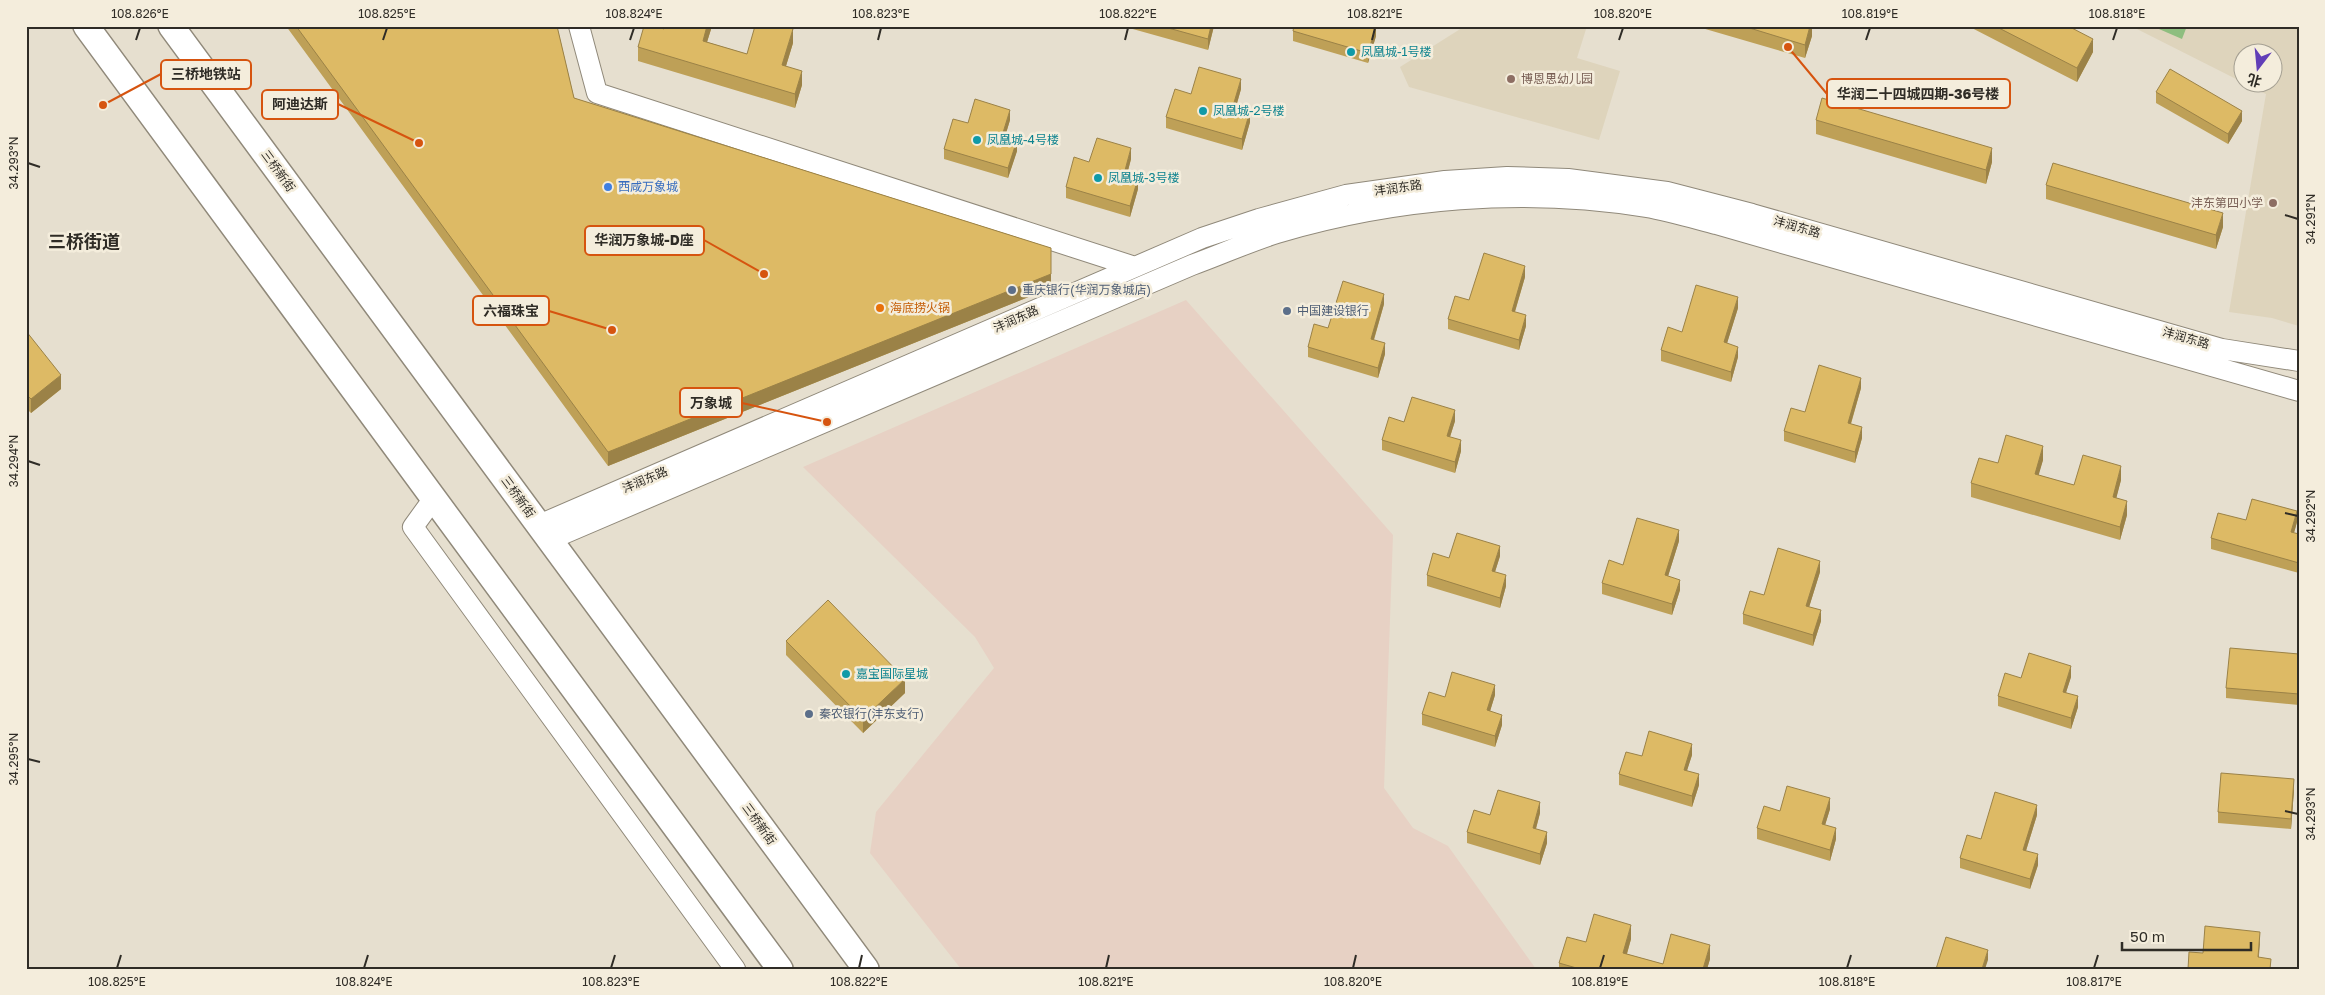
<svg xmlns="http://www.w3.org/2000/svg" width="2325" height="995" font-family="'Golos Text','Noto Sans SC',sans-serif">
<style>
.commercial{fill:#e7d1c4}
.built{fill:#ded4bc}
.green{fill:#8ebe7f}
.lines{fill:none;stroke-linecap:round;stroke-linejoin:round}
.minor-casing{stroke:#90897a;stroke-width:22}
.major-casing{stroke:#90897a;stroke-width:28}
.minor{stroke:#fff;stroke-width:20}
.major{stroke:#fff;stroke-width:25}
.wall{fill:#bea057}
.shaded-wall{fill:#9b8247}
.building{fill:#ddba65;stroke:#9b8247}
.ticks{fill:none;stroke:#2f2c26;stroke-width:2}
.culture-dot{fill:#0f9aa8;stroke:#f4eddc;stroke-width:2}
.education-dot{fill:#8d6e63;stroke:#f4eddc;stroke-width:2}
.shop-dot{fill:#3f7fe0;stroke:#f4eddc;stroke-width:2}
.service-dot{fill:#5c6f8a;stroke:#f4eddc;stroke-width:2}
.food-dot{fill:#e8710a;stroke:#f4eddc;stroke-width:2}
.labels{text-anchor:middle;stroke-width:5;stroke-linejoin:round;paint-order:stroke}
.culture-label{font-size:12px;fill:#0d838f;stroke:#f4eddc;text-anchor:start}
.education-label{font-size:12px;fill:#785e54;stroke:#f4eddc;text-anchor:start}
.street-label{font-size:12px;fill:#2f2c26;stroke:#f4eddc}
.shop-label{font-size:12px;fill:#366cbe;stroke:#f4eddc;text-anchor:start}
.service-label{font-size:12px;fill:#4e5e75;stroke:#f4eddc;text-anchor:start}
.food-label{font-size:12px;fill:#c56008;stroke:#f4eddc;text-anchor:start}
.district-label{font-size:18px;font-weight:bold;fill:#2f2c26;stroke:#f4eddc}
.leader{fill:none;stroke:#d6540f;stroke-width:2}
.callout-dot{fill:#d6540f;stroke:#f4eddc;stroke-width:2}
.callout{fill:#f4eddc;stroke:#d6540f;stroke-width:2}
.callout-label{font-size:14px;text-anchor:middle;font-weight:bold;fill:#2f2c26}
.neatline{fill:none;stroke:#2f2c26;stroke-width:2}
.ticks-label{font-size:12px;text-anchor:middle;fill:#2f2c26}
</style>
<rect width="100%" height="100%" fill="#e6dfcf"/>
<path class="commercial" d="M 1186,300 L 1393,535 L 1384,788 L 1413,828 L 1448,846 L 1536,969 L 961,969 L 870,853 L 876,812 L 994,668 L 975,637 L 803,467 Z"/>
<path class="built" d="M 1465,26 L 1587,26 L 1577,58 L 1620,71 L 1599,140 L 1409,87 L 1400,67 Z
M 2131,26 L 2299,26 L 2299,326 L 2272,318 L 2229,312 L 2266,94 L 2243,83 L 2272,82 L 2272,52 L 2242,52 L 2242,82 Z"/>
<path class="green" d="M 2152,26 L 2187,26 L 2182,39 Z"/>
<g class="lines">
<g class="minor-casing">
<path id="minor" d="M 579,26 L 597,93 L 1135,267
M 434,498 L 413,527 L 735,969
M 539,525 L 1202,238 L 1259,219 L 1346,195 L 1445,181 L 1507,177 L 1568,179 L 1667,192 L 1752,214 L 2222,349 L 2299,361
M 549,540 L 1192,265 C 1220,255 1248,242 1277,233 C 1395,198 1524,187 1646,207 C 1669,211 1693,218 1716,224 L 2299,391"/>
</g>
<g class="major-casing">
<path id="major" d="M 86,26 L 780,969
M 171,26 L 866,969"/>
</g>
<use href="#minor" class="minor"/>
<use href="#major" class="major"/>
</g>
<path class="wall" d="M 286,26 L 557,26 L 574,98 L 1051,248 L 1051,288 L 608,466 Z
M 712,26 L 707,42 L 747,54 L 793,43 L 786,66 L 802,85 L 795,108 L 638,61 L 638,47 L 664,29 Z
M 1122,26 L 1214,26 L 1208,50 Z
M 1695,26 L 1812,26 L 1812,36 L 1805,58 Z
M 1968,26 L 2068,26 L 2093,52 L 2077,82 Z
M 1293,31 L 1376,36 L 1368,63 L 1293,41 Z
M 1241,89 L 1236,107 L 1250,122 L 1242,150 L 1166,128 L 1166,117 L 1191,94 Z
M 2156,92 L 2242,121 L 2228,144 L 2156,103 Z
M 1010,120 L 1005,137 L 1017,151 L 1008,178 L 944,159 L 944,149 L 968,123 Z
M 1816,120 L 1992,162 L 1986,184 L 1816,134 Z
M 1131,159 L 1127,175 L 1138,189 L 1130,217 L 1066,198 L 1066,187 L 1089,162 Z
M 2046,185 L 2223,227 L 2216,249 L 2046,199 Z
M 1525,277 L 1515,312 L 1526,326 L 1519,350 L 1448,329 L 1448,319 L 1469,300 Z
M 1384,304 L 1374,340 L 1385,354 L 1378,378 L 1308,357 L 1308,347 L 1328,328 Z
M 1738,308 L 1727,343 L 1738,357 L 1731,382 L 1661,361 L 1661,350 L 1682,332 Z
M 26,331 L 61,389 L 31,413 L 26,408 Z
M 1861,388 L 1851,424 L 1862,438 L 1855,463 L 1784,441 L 1784,431 L 1805,412 Z
M 1455,421 L 1450,437 L 1461,451 L 1455,473 L 1382,450 L 1382,440 L 1404,422 Z
M 2043,460 L 2038,475 L 2074,485 L 2121,480 L 2116,498 L 2127,515 L 2120,540 L 1971,497 L 1971,483 L 1998,463 Z
M 2246,520 L 2297,522 L 2294,533 L 2299,534 L 2299,573 L 2211,549 L 2211,538 Z
M 1679,541 L 1668,576 L 1680,590 L 1672,615 L 1602,594 L 1602,583 L 1623,565 Z
M 1500,556 L 1495,572 L 1506,586 L 1500,608 L 1427,586 L 1427,575 L 1449,558 Z
M 1820,572 L 1809,607 L 1821,621 L 1813,646 L 1743,624 L 1743,614 L 1764,595 Z
M 786,641 L 905,693 L 863,733 L 786,655 Z
M 2299,654 L 2299,705 L 2226,698 L 2226,688 Z
M 2071,677 L 2066,692 L 2078,707 L 2071,729 L 1998,706 L 1998,696 L 2021,678 Z
M 1495,695 L 1490,711 L 1502,725 L 1495,747 L 1422,725 L 1422,714 L 1445,697 Z
M 1692,755 L 1687,770 L 1699,785 L 1692,807 L 1619,785 L 1619,774 L 1642,756 Z
M 2294,790 L 2291,829 L 2218,823 L 2218,812 Z
M 1830,809 L 1825,825 L 1836,839 L 1830,861 L 1757,839 L 1757,828 L 1780,811 Z
M 1540,813 L 1536,829 L 1547,843 L 1540,865 L 1467,843 L 1467,832 L 1490,815 Z
M 2037,815 L 2026,851 L 2038,865 L 2030,889 L 1960,868 L 1960,858 L 1981,839 Z
M 1631,939 L 1627,954 L 1663,964 L 1710,959 L 1707,969 L 1559,969 L 1559,963 L 1586,942 Z"/>
<path class="shaded-wall" d="M 707,26 L 712,26 L 703,55 L 703,41 Z
M 1211,26 L 1214,26 L 1208,50 L 1208,39 Z
M 1376,26 L 1376,36 L 1368,63 L 1368,53 Z
M 1810,26 L 1812,26 L 1812,36 L 1805,58 L 1805,45 Z
M 793,29 L 793,43 L 782,79 L 782,65 Z
M 2093,39 L 2093,52 L 2077,82 L 2077,68 Z
M 802,71 L 802,85 L 795,108 L 795,94 Z
M 1241,79 L 1241,89 L 1233,117 L 1233,106 Z
M 1010,110 L 1010,120 L 1002,146 L 1002,136 Z
M 1250,111 L 1250,122 L 1242,150 L 1242,139 Z
M 2242,111 L 2242,121 L 2228,144 L 2228,134 Z
M 1017,140 L 1017,151 L 1008,178 L 1008,168 Z
M 1131,148 L 1131,159 L 1124,185 L 1124,174 Z
M 1992,148 L 1992,162 L 1986,184 L 1986,170 Z
M 1138,178 L 1138,189 L 1130,217 L 1130,206 Z
M 2223,213 L 2223,227 L 2216,249 L 2216,235 Z
M 1525,266 L 1525,277 L 1512,321 L 1512,311 Z
M 1051,274 L 1051,288 L 608,466 L 608,452 Z
M 1384,294 L 1384,304 L 1371,349 L 1371,339 Z
M 1738,297 L 1738,308 L 1724,353 L 1724,342 Z
M 1526,315 L 1526,326 L 1519,350 L 1519,340 Z
M 1385,343 L 1385,354 L 1378,378 L 1378,368 Z
M 1738,347 L 1738,357 L 1731,382 L 1731,372 Z
M 61,375 L 61,389 L 31,413 L 31,399 Z
M 1861,378 L 1861,388 L 1848,433 L 1848,423 Z
M 1455,410 L 1455,421 L 1447,446 L 1447,436 Z
M 1862,427 L 1862,438 L 1855,463 L 1855,452 Z
M 1461,440 L 1461,451 L 1455,473 L 1455,462 Z
M 2043,446 L 2043,460 L 2035,488 L 2035,474 Z
M 2121,466 L 2121,480 L 2113,511 L 2113,497 Z
M 2127,501 L 2127,515 L 2120,540 L 2120,527 Z
M 2297,511 L 2297,522 L 2291,543 L 2291,532 Z
M 1679,530 L 1679,541 L 1665,586 L 1665,575 Z
M 1500,546 L 1500,556 L 1492,581 L 1492,571 Z
M 1820,561 L 1820,572 L 1806,617 L 1806,606 Z
M 1506,575 L 1506,586 L 1500,608 L 1500,598 Z
M 1680,580 L 1680,590 L 1672,615 L 1672,604 Z
M 1821,610 L 1821,621 L 1813,646 L 1813,635 Z
M 2071,666 L 2071,677 L 2063,702 L 2063,692 Z
M 905,679 L 905,693 L 863,733 L 863,719 Z
M 1495,685 L 1495,695 L 1487,721 L 1487,710 Z
M 2078,696 L 2078,707 L 2071,729 L 2071,718 Z
M 1502,715 L 1502,725 L 1495,747 L 1495,736 Z
M 1692,744 L 1692,755 L 1684,780 L 1684,770 Z
M 1699,774 L 1699,785 L 1692,807 L 1692,796 Z
M 2294,779 L 2294,790 L 2291,829 L 2291,819 Z
M 1830,798 L 1830,809 L 1822,835 L 1822,824 Z
M 1540,802 L 1540,813 L 1533,839 L 1533,828 Z
M 2037,805 L 2037,815 L 2023,860 L 2023,850 Z
M 1836,828 L 1836,839 L 1830,861 L 1830,850 Z
M 1547,832 L 1547,843 L 1540,865 L 1540,854 Z
M 2038,854 L 2038,865 L 2030,889 L 2030,879 Z
M 1631,925 L 1631,939 L 1623,967 L 1623,953 Z
M 2260,932 L 2260,942 L 2258,968 L 2258,957 Z
M 1710,945 L 1710,959 L 1707,969 L 1703,969 Z
M 1988,950 L 1988,960 L 1985,969 L 1982,969 Z"/>
<path class="building" d="M 296,26 L 557,26 L 574,98 L 1051,248 L 1051,274 L 608,452 Z
M 644,26 L 655,26 L 664,29 L 665,26 L 707,26 L 703,41 L 747,54 L 755,26 L 784,26 L 793,29 L 782,65 L 802,71 L 795,94 L 638,47 Z
M 1161,26 L 1211,26 L 1208,39 Z
M 1294,26 L 1376,26 L 1368,53 L 1293,31 Z
M 1743,26 L 1810,26 L 1805,45 Z
M 1995,26 L 2068,26 L 2093,39 L 2077,68 Z
M 1199,67 L 1241,79 L 1233,106 L 1250,111 L 1242,139 L 1166,117 L 1175,89 L 1191,94 Z
M 2170,69 L 2242,111 L 2228,134 L 2156,92 Z
M 1822,98 L 1992,148 L 1986,170 L 1816,120 Z
M 975,99 L 1010,110 L 1002,136 L 1017,140 L 1008,168 L 944,149 L 953,119 L 968,123 Z
M 1097,138 L 1131,148 L 1124,174 L 1138,178 L 1130,206 L 1066,187 L 1074,157 L 1089,162 Z
M 2053,163 L 2223,213 L 2216,235 L 2046,185 Z
M 1484,253 L 1525,266 L 1512,311 L 1526,315 L 1519,340 L 1448,319 L 1455,296 L 1469,300 Z
M 1343,281 L 1384,294 L 1371,339 L 1385,343 L 1378,368 L 1308,347 L 1314,324 L 1328,328 Z
M 1696,285 L 1738,297 L 1724,342 L 1738,347 L 1731,372 L 1661,350 L 1668,327 L 1682,332 Z
M 26,331 L 61,375 L 31,399 L 26,394 Z
M 1819,365 L 1861,378 L 1848,423 L 1862,427 L 1855,452 L 1784,431 L 1791,408 L 1805,412 Z
M 1412,397 L 1455,410 L 1447,436 L 1461,440 L 1455,462 L 1382,440 L 1389,417 L 1404,422 Z
M 2006,435 L 2043,446 L 2035,474 L 2074,485 L 2083,455 L 2121,466 L 2113,497 L 2127,501 L 2120,527 L 1971,483 L 1979,458 L 1998,463 Z
M 2252,499 L 2297,511 L 2291,532 L 2299,534 L 2299,563 L 2211,538 L 2218,513 L 2246,520 Z
M 1637,518 L 1679,530 L 1665,575 L 1680,580 L 1672,604 L 1602,583 L 1609,560 L 1623,565 Z
M 1457,533 L 1500,546 L 1492,571 L 1506,575 L 1500,598 L 1427,575 L 1433,553 L 1449,558 Z
M 1778,548 L 1820,561 L 1806,606 L 1821,610 L 1813,635 L 1743,614 L 1750,591 L 1764,595 Z
M 828,600 L 905,679 L 863,719 L 786,641 Z
M 2230,648 L 2299,654 L 2299,694 L 2226,688 Z
M 2029,653 L 2071,666 L 2063,692 L 2078,696 L 2071,718 L 1998,696 L 2005,673 L 2021,678 Z
M 1452,672 L 1495,685 L 1487,710 L 1502,715 L 1495,736 L 1422,714 L 1429,692 L 1445,697 Z
M 1649,731 L 1692,744 L 1684,770 L 1699,774 L 1692,796 L 1619,774 L 1626,752 L 1642,756 Z
M 2221,773 L 2294,779 L 2291,819 L 2218,812 Z
M 1787,786 L 1830,798 L 1822,824 L 1836,828 L 1830,850 L 1757,828 L 1764,806 L 1780,811 Z
M 1498,790 L 1540,802 L 1533,828 L 1547,832 L 1540,854 L 1467,832 L 1474,810 L 1490,815 Z
M 1995,792 L 2037,805 L 2023,850 L 2038,854 L 2030,879 L 1960,858 L 1967,835 L 1981,839 Z
M 1594,914 L 1631,925 L 1623,953 L 1663,964 L 1671,934 L 1710,945 L 1703,969 L 1580,969 L 1559,963 L 1567,937 L 1586,942 Z
M 2205,926 L 2260,932 L 2258,957 L 2271,959 L 2270,969 L 2188,969 L 2189,952 L 2203,953 Z
M 1946,937 L 1988,950 L 1982,969 L 1936,969 Z"/>
<path class="ticks" d="M 136,40 L 140,28M 383,40 L 387,28M 630,40 L 634,28M 878,40 L 881,28M 1125,40 L 1128,28M 1372,40 L 1375,28M 1619,40 L 1623,28M 1866,40 L 1870,28M 2113,40 L 2117,28M 28,163 L 40,167M 2285,215 L 2298,219M 28,461 L 40,465M 2285,513 L 2298,516M 28,759 L 40,762M 2285,811 L 2298,814M 117,968 L 121,955M 364,968 L 368,955M 611,968 L 615,955M 859,968 L 862,955M 1106,968 L 1109,955M 1353,968 L 1356,955M 1600,968 L 1604,955M 1847,968 L 1851,955M 2094,968 L 2098,955"/>
<g class="culture-dot">
<circle cx="1351" cy="52" r="5"/>
<circle cx="1203" cy="111" r="5"/>
<circle cx="977" cy="140" r="5"/>
<circle cx="1098" cy="178" r="5"/>
<circle cx="846" cy="674" r="5"/>
</g>
<g class="education-dot">
<circle cx="1511" cy="79" r="5"/>
<circle cx="2273" cy="203" r="5"/>
</g>
<circle class="shop-dot" cx="608" cy="187" r="5"/>
<g class="service-dot">
<circle cx="1012" cy="290" r="5"/>
<circle cx="1287" cy="311" r="5"/>
<circle cx="809" cy="714" r="5"/>
</g>
<circle class="food-dot" cx="880" cy="308" r="5"/>
<g class="labels">
<g class="culture-label">
<text x="1361" y="56">凤凰城-1号楼</text>
<text x="1213" y="115">凤凰城-2号楼</text>
<text x="987" y="144">凤凰城-4号楼</text>
<text x="1108" y="182">凤凰城-3号楼</text>
<text x="856" y="678">嘉宝国际星城</text>
</g>
<g class="education-label">
<text x="1521" y="83">博恩思幼儿园</text>
<text x="2263" y="207" text-anchor="end">沣东第四小学</text>
</g>
<g class="street-label">
<text transform="translate(278 171) rotate(54)" y="4">三桥新街</text>
<text transform="translate(1398 188) rotate(-8)" y="4">沣润东路</text>
<text transform="translate(1797 227) rotate(16)" y="4">沣润东路</text>
<text transform="translate(1016 319) rotate(-24)" y="4">沣润东路</text>
<text transform="translate(2186 338) rotate(16)" y="4">沣润东路</text>
<text transform="translate(645 480) rotate(-23)" y="4">沣润东路</text>
<text transform="translate(518 497) rotate(54)" y="4">三桥新街</text>
<text transform="translate(759 824) rotate(54)" y="4">三桥新街</text>
</g>
<g class="shop-label">
<text x="618" y="191">西咸万象城</text>
</g>
<g class="service-label">
<text x="1022" y="294">重庆银行(华润万象城店)</text>
<text x="1297" y="315">中国建设银行</text>
<text x="819" y="718">秦农银行(沣东支行)</text>
</g>
<g class="food-label">
<text x="890" y="312">海底捞火锅</text>
</g>
<g class="district-label">
<text x="84" y="248">三桥街道</text>
</g>
</g>
<path class="leader" d="M103 105L161 74M1788 47L1827 94M419 143L338 104M764 274L704 240M612 330L549 311M827 422L742 403"/>
<g class="callout-dot">
<circle cx="103" cy="105" r="5"/>
<circle cx="1788" cy="47" r="5"/>
<circle cx="419" cy="143" r="5"/>
<circle cx="764" cy="274" r="5"/>
<circle cx="612" cy="330" r="5"/>
<circle cx="827" cy="422" r="5"/>
</g>
<g class="callout">
<rect x="161" y="60" width="90" height="29" rx="5"/>
<rect x="1827" y="79" width="183" height="29" rx="5"/>
<rect x="262" y="90" width="76" height="29" rx="5"/>
<rect x="585" y="226" width="119" height="29" rx="5"/>
<rect x="473" y="296" width="76" height="29" rx="5"/>
<rect x="680" y="388" width="62" height="29" rx="5"/>
</g>
<g class="callout-label">
<text x="206" y="79">三桥地铁站</text>
<text x="1918" y="99">华润二十四城四期-36号楼</text>
<text x="300" y="109">阿迪达斯</text>
<text x="644" y="245">华润万象城-D座</text>
<text x="511" y="316">六福珠宝</text>
<text x="711" y="408">万象城</text>
</g>
<rect width="2325" height="995" fill="none" stroke="#f4eddc" stroke-width="55"/>
<g transform="translate(2258 68) rotate(196)"><circle r="24" fill="#f4eddc" stroke="#a5a093"/>
<path d="M0-4L9 19L0 12L-9 19Z" fill="#613eb7"/>
<text y="-8" font-size="14" font-weight="bold" text-anchor="middle" fill="#2f2c26">北</text>
</g>
<path d="M2122 942v8h129v-8" fill="none" stroke="#2f2c26" stroke-width="2.5"/>
<text x="2130" y="942" font-size="15" fill="#2f2c26" stroke="#f4eddc" stroke-width="4" paint-order="stroke">50 m</text>
<rect x="28" y="28" width="2270" height="940" class="neatline"/>
<g class="ticks-label">
<text x="140" y="18">108.826°E</text>
<text x="387" y="18">108.825°E</text>
<text x="634" y="18">108.824°E</text>
<text x="881" y="18">108.823°E</text>
<text x="1128" y="18">108.822°E</text>
<text x="1375" y="18">108.821°E</text>
<text x="1623" y="18">108.820°E</text>
<text x="1870" y="18">108.819°E</text>
<text x="2117" y="18">108.818°E</text>
<text transform="translate(14 163) rotate(-90)" y="4">34.293°N</text>
<text transform="translate(2311 219) rotate(-90)" y="4">34.291°N</text>
<text transform="translate(14 461) rotate(-90)" y="4">34.294°N</text>
<text transform="translate(2311 516) rotate(-90)" y="4">34.292°N</text>
<text transform="translate(14 759) rotate(-90)" y="4">34.295°N</text>
<text transform="translate(2311 814) rotate(-90)" y="4">34.293°N</text>
<text x="117" y="986">108.825°E</text>
<text x="364" y="986">108.824°E</text>
<text x="611" y="986">108.823°E</text>
<text x="859" y="986">108.822°E</text>
<text x="1106" y="986">108.821°E</text>
<text x="1353" y="986">108.820°E</text>
<text x="1600" y="986">108.819°E</text>
<text x="1847" y="986">108.818°E</text>
<text x="2094" y="986">108.817°E</text>
</g>
</svg>
